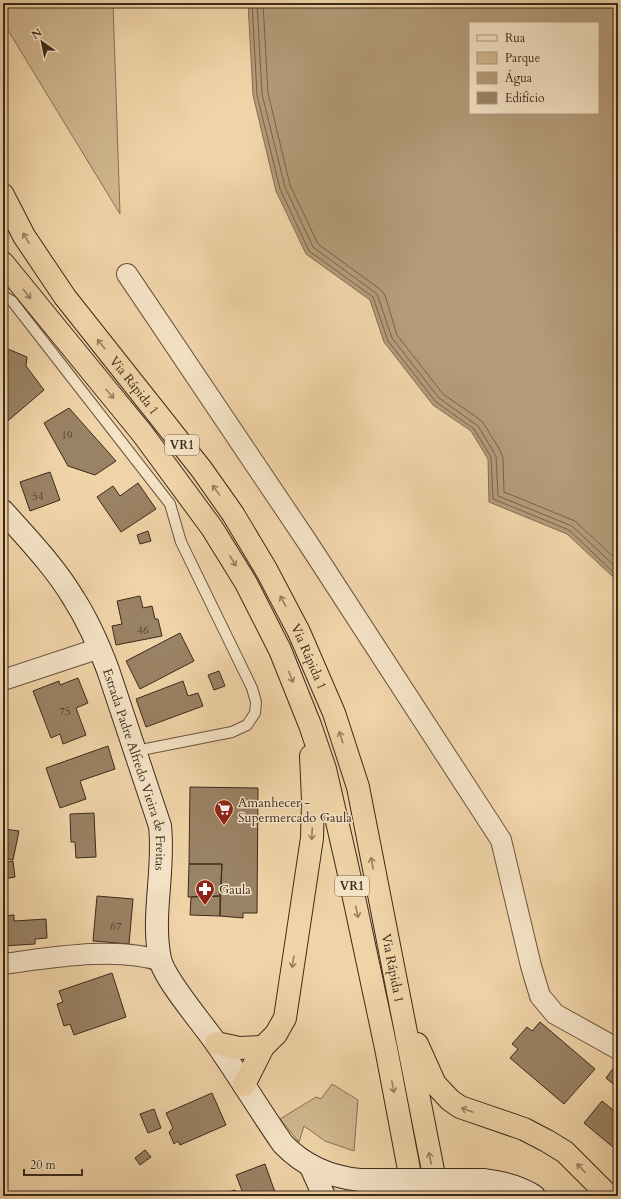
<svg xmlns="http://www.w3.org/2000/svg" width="621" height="1199" font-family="Cardo,serif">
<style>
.green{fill:#d1b78f;stroke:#867056}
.water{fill:#b39a78;stroke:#836d53;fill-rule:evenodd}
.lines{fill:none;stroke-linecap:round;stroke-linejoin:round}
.shore{stroke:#78624a;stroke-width:1}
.building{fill:#9a8264;stroke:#3c2a1c}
.lane-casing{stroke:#69543f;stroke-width:12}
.street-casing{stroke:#69543f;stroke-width:22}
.secondary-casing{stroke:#3c2a1c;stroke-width:24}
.highway-casing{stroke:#3c2a1c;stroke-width:24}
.lane{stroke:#f5e3c6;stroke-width:10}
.street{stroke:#f5e3c6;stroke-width:20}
.secondary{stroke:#f5e3c6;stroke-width:22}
.highway{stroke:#f0d4a7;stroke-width:22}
.secondary-bridge-casing{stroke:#3c2a1c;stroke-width:24;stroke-linecap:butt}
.secondary-bridge{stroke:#f5e3c6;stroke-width:22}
.oneway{stroke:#967f62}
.labels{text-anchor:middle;stroke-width:3;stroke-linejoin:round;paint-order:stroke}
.number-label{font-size:11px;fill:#54402e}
.shield{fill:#f5e3c6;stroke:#74624f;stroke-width:1}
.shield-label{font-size:12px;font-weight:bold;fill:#3c2a1c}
.street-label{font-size:13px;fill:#3c2a1c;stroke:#f5e3c6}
.poi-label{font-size:13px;fill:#3c2a1c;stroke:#f5e3c6;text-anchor:start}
</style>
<rect width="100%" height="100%" fill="#f0d4a7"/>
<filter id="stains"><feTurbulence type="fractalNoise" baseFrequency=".005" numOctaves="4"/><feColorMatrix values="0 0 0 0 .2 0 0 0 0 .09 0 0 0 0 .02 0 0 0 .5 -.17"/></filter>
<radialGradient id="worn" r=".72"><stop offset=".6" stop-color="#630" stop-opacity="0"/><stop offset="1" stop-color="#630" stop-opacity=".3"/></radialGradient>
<path class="green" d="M 3,3 L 113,3 L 120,214 L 3,22 Z
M 332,1084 L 358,1100 L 354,1151 L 325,1141 L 304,1126 L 299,1142 L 280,1119 L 316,1097 L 321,1099 Z"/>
<path class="water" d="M 248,3 L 618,3 L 618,578 L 612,576 L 567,534 L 489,502 L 488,459 L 471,431 L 433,405 L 384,342 L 370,300 L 306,254 L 276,191 L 253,95 ZM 470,23 L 598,23 L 598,113 L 470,113 Z"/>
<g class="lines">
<path class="shore" d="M 252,3 L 257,95 L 280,189 L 309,251 L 373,297 L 388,341 L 436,402 L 474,429 L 491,457 L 493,499 L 569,530 L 614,573 L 618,574
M 257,3 L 262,94 L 285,187 L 313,247 L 377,294 L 392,338 L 439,398 L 478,426 L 496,456 L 498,496 L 572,526 L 618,569
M 263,3 L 268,93 L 290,185 L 318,244 L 381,290 L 385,295 L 397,335 L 443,394 L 482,421 L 500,450 L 503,458 L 504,492 L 575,521 L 618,561"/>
</g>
<path class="building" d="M 3,347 L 27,357 L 26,366 L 44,390 L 3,425 Z
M 69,408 L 116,461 L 95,475 L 68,466 L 44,423 Z
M 50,472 L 60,500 L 30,511 L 20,482 Z
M 138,483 L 156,509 L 121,532 L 97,497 L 113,486 L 120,496 Z
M 148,531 L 151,541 L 140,544 L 137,535 Z
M 140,596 L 143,608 L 152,606 L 155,619 L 158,619 L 162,636 L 116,645 L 112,626 L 122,624 L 117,601 Z
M 180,633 L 194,661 L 140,689 L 126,661 Z
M 219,671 L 225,686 L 214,690 L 208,675 Z
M 78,678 L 88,703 L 76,708 L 86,735 L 63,744 L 60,734 L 51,738 L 33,691 L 59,681 L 60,685 Z
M 183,681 L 188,696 L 198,693 L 203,706 L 146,727 L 136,699 Z
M 108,746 L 115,769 L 80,781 L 86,799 L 60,808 L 46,768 Z
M 190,787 L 258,788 L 257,913 L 243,913 L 243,918 L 220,916 L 222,864 L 189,864 Z
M 94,813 L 96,857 L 76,858 L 75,842 L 71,842 L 70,814 Z
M 4,829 L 19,831 L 13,860 L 3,858 Z
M 13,861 L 15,877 L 3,879 L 3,863 Z
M 189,864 L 222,864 L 220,896 L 188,897 Z
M 97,896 L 133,899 L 129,944 L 93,941 Z
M 220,896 L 220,916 L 190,915 L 191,897 Z
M 14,915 L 14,921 L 46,919 L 47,938 L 35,939 L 35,944 L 3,946 L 3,916 Z
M 112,973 L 126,1017 L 74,1035 L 70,1024 L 64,1026 L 57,1004 L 63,1002 L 59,991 Z
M 540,1022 L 595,1069 L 564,1104 L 510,1058 L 518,1049 L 512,1044 L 527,1027 L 532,1031 Z
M 3,1051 L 8,1064 L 3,1066 Z
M 618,1062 L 618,1088 L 606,1078 Z
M 212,1093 L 226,1125 L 180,1145 L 178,1141 L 174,1144 L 169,1132 L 173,1128 L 166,1113 Z
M 602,1101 L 618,1114 L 618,1143 L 614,1148 L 584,1123 Z
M 154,1109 L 161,1128 L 148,1133 L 140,1114 Z
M 145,1150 L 151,1157 L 140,1165 L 135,1158 Z
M 265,1164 L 276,1195 L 244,1196 L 236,1175 Z
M 235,1190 L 237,1196 L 216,1196 Z"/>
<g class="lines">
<g class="lane-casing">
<path id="lane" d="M 3,296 L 12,301 L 170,504 L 181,542 L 252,688 L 256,702 L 255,713 L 247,725 L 232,732 L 136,751"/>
</g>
<g class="street-casing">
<path id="street" d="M 127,274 L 308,543 L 501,840 L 531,966 L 540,996 L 555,1014 L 618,1049
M 3,680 L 100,648
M 3,964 C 49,958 117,946 161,961"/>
</g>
<g class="secondary-casing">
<g id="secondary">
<path id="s1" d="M 3,511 C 28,539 55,567 74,599 C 88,621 99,646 108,670 L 160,826 C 165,870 151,916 160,959 C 164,979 203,1024 216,1043 C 239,1076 260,1111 283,1144 C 304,1166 330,1177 360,1180"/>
<path d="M 311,1167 L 324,1196"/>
<path d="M 483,1180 C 502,1182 518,1186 534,1196"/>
</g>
</g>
<g class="highway-casing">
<g id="highway">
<path id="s2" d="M 3,195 L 24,236 L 65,297 L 202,470 L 233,514 L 267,571 L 299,632 L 334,713 L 358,787 L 438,1196"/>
<path d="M 3,263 L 142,433 L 212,528 L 246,583 L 280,650 L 310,725 L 325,769 L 347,865 L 386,1048 L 414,1196"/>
<path d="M 216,1043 L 239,1048 L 263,1047"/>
<path d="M 417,1044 L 435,1084 L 450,1100 L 460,1107 L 524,1129 L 547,1141 L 565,1152 L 609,1196"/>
<path d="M 244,1085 L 263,1047 L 276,1034 L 285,1018 L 312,838 L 313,800 L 311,756"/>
</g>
</g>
<use href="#lane" class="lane"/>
<use href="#street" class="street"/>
<use href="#secondary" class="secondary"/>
<use href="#highway" class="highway"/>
<g class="secondary-bridge-casing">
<path id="secondary-bridge" d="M 360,1180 L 483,1180"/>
</g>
<use href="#secondary-bridge" class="secondary-bridge"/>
</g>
<defs><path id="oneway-shaft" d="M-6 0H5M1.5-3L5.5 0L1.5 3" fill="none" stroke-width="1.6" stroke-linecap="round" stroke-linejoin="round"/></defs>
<g class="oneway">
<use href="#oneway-shaft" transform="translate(26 238) rotate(-121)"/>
<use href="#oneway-shaft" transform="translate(27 294) rotate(51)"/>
<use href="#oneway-shaft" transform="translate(101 344) rotate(-128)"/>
<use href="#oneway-shaft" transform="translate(110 394) rotate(50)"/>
<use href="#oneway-shaft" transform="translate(216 490) rotate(-126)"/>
<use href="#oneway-shaft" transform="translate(233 561) rotate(59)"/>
<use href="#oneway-shaft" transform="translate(283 601) rotate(-118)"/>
<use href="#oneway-shaft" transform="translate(291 677) rotate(68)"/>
<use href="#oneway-shaft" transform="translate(341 737) rotate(-108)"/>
<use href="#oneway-shaft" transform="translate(312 834) rotate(93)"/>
<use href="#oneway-shaft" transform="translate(372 863) rotate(-101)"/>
<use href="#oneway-shaft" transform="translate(357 912) rotate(78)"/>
<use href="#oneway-shaft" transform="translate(293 962) rotate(99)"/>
<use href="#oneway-shaft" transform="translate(393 1087) rotate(79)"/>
<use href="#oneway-shaft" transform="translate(467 1110) rotate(-160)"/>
<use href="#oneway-shaft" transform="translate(430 1158) rotate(-101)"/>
<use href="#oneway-shaft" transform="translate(581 1168) rotate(-135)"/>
</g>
<defs>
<g id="supermarket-pin" transform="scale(1)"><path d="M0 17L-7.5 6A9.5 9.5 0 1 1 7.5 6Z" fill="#8f2418" stroke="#f5e3c6"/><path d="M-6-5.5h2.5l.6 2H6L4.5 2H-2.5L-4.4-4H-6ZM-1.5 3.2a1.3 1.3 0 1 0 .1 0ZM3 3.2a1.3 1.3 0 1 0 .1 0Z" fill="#fff"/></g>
<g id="pharmacy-pin" transform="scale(1)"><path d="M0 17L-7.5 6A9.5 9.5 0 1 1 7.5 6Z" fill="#8f2418" stroke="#f5e3c6"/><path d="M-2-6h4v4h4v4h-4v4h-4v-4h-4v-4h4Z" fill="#fff"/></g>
</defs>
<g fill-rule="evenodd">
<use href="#supermarket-pin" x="224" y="809"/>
<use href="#pharmacy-pin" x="205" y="889"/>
</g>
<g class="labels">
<g class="number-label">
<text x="67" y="439">19</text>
<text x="38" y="500">54</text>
<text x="143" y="634">46</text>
<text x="65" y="715">75</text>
<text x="116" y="930">67</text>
</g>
<g class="shield">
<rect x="165" y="435" width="34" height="20" rx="3"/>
<rect x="335" y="876" width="34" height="20" rx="3"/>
</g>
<g class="shield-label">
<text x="182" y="449">VR1</text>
<text x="352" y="890">VR1</text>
</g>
<g class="street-label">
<text dy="5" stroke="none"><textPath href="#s2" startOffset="232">Via Rápida 1</textPath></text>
<text dy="5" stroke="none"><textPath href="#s2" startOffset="556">Via Rápida 1</textPath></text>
<text dy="5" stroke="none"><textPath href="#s1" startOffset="296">Estrada Padre Alfredo Vieira de Freitas</textPath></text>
<text dy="5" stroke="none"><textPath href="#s2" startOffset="880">Via Rápida 1</textPath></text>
</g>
<g class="poi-label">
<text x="238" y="807">Amanhecer -<tspan x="238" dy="15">Supermercado Gaula</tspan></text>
<text x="219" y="894">Gaula</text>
</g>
</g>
<rect width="621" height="1199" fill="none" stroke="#f0d4a7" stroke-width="16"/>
<rect x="4" y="4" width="613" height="1191" fill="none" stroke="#3c2a1c" stroke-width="2"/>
<rect x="8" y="8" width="605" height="1183" fill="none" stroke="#3c2a1c"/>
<rect x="469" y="22" width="130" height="92" fill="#f5e3c6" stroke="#ab9982"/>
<rect x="477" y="35" width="20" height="6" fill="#f5e3c6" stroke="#ab9982"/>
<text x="505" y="42" font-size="12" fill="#3c2a1c">Rua</text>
<rect x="477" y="52" width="20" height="12" fill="#d1b78f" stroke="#ab9982"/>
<text x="505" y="62" font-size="12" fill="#3c2a1c">Parque</text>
<rect x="477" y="72" width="20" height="12" fill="#b39a78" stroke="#ab9982"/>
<text x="505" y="82" font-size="12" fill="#3c2a1c">Água</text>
<rect x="477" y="92" width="20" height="12" fill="#9a8264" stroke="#ab9982"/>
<text x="505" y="102" font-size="12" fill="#3c2a1c">Edifício</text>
<g transform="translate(42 42) rotate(327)" stroke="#f5e3c6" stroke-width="3" paint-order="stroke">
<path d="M0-3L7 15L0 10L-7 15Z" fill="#3c2a1c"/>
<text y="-6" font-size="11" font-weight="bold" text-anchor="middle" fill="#3c2a1c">N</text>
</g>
<path d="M24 1169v6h58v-6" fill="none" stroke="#3c2a1c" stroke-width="2"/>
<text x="30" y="1169" font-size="12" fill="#3c2a1c" stroke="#f5e3c6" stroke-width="3" paint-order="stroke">20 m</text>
<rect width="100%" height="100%" filter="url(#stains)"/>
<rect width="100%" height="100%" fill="url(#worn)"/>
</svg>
